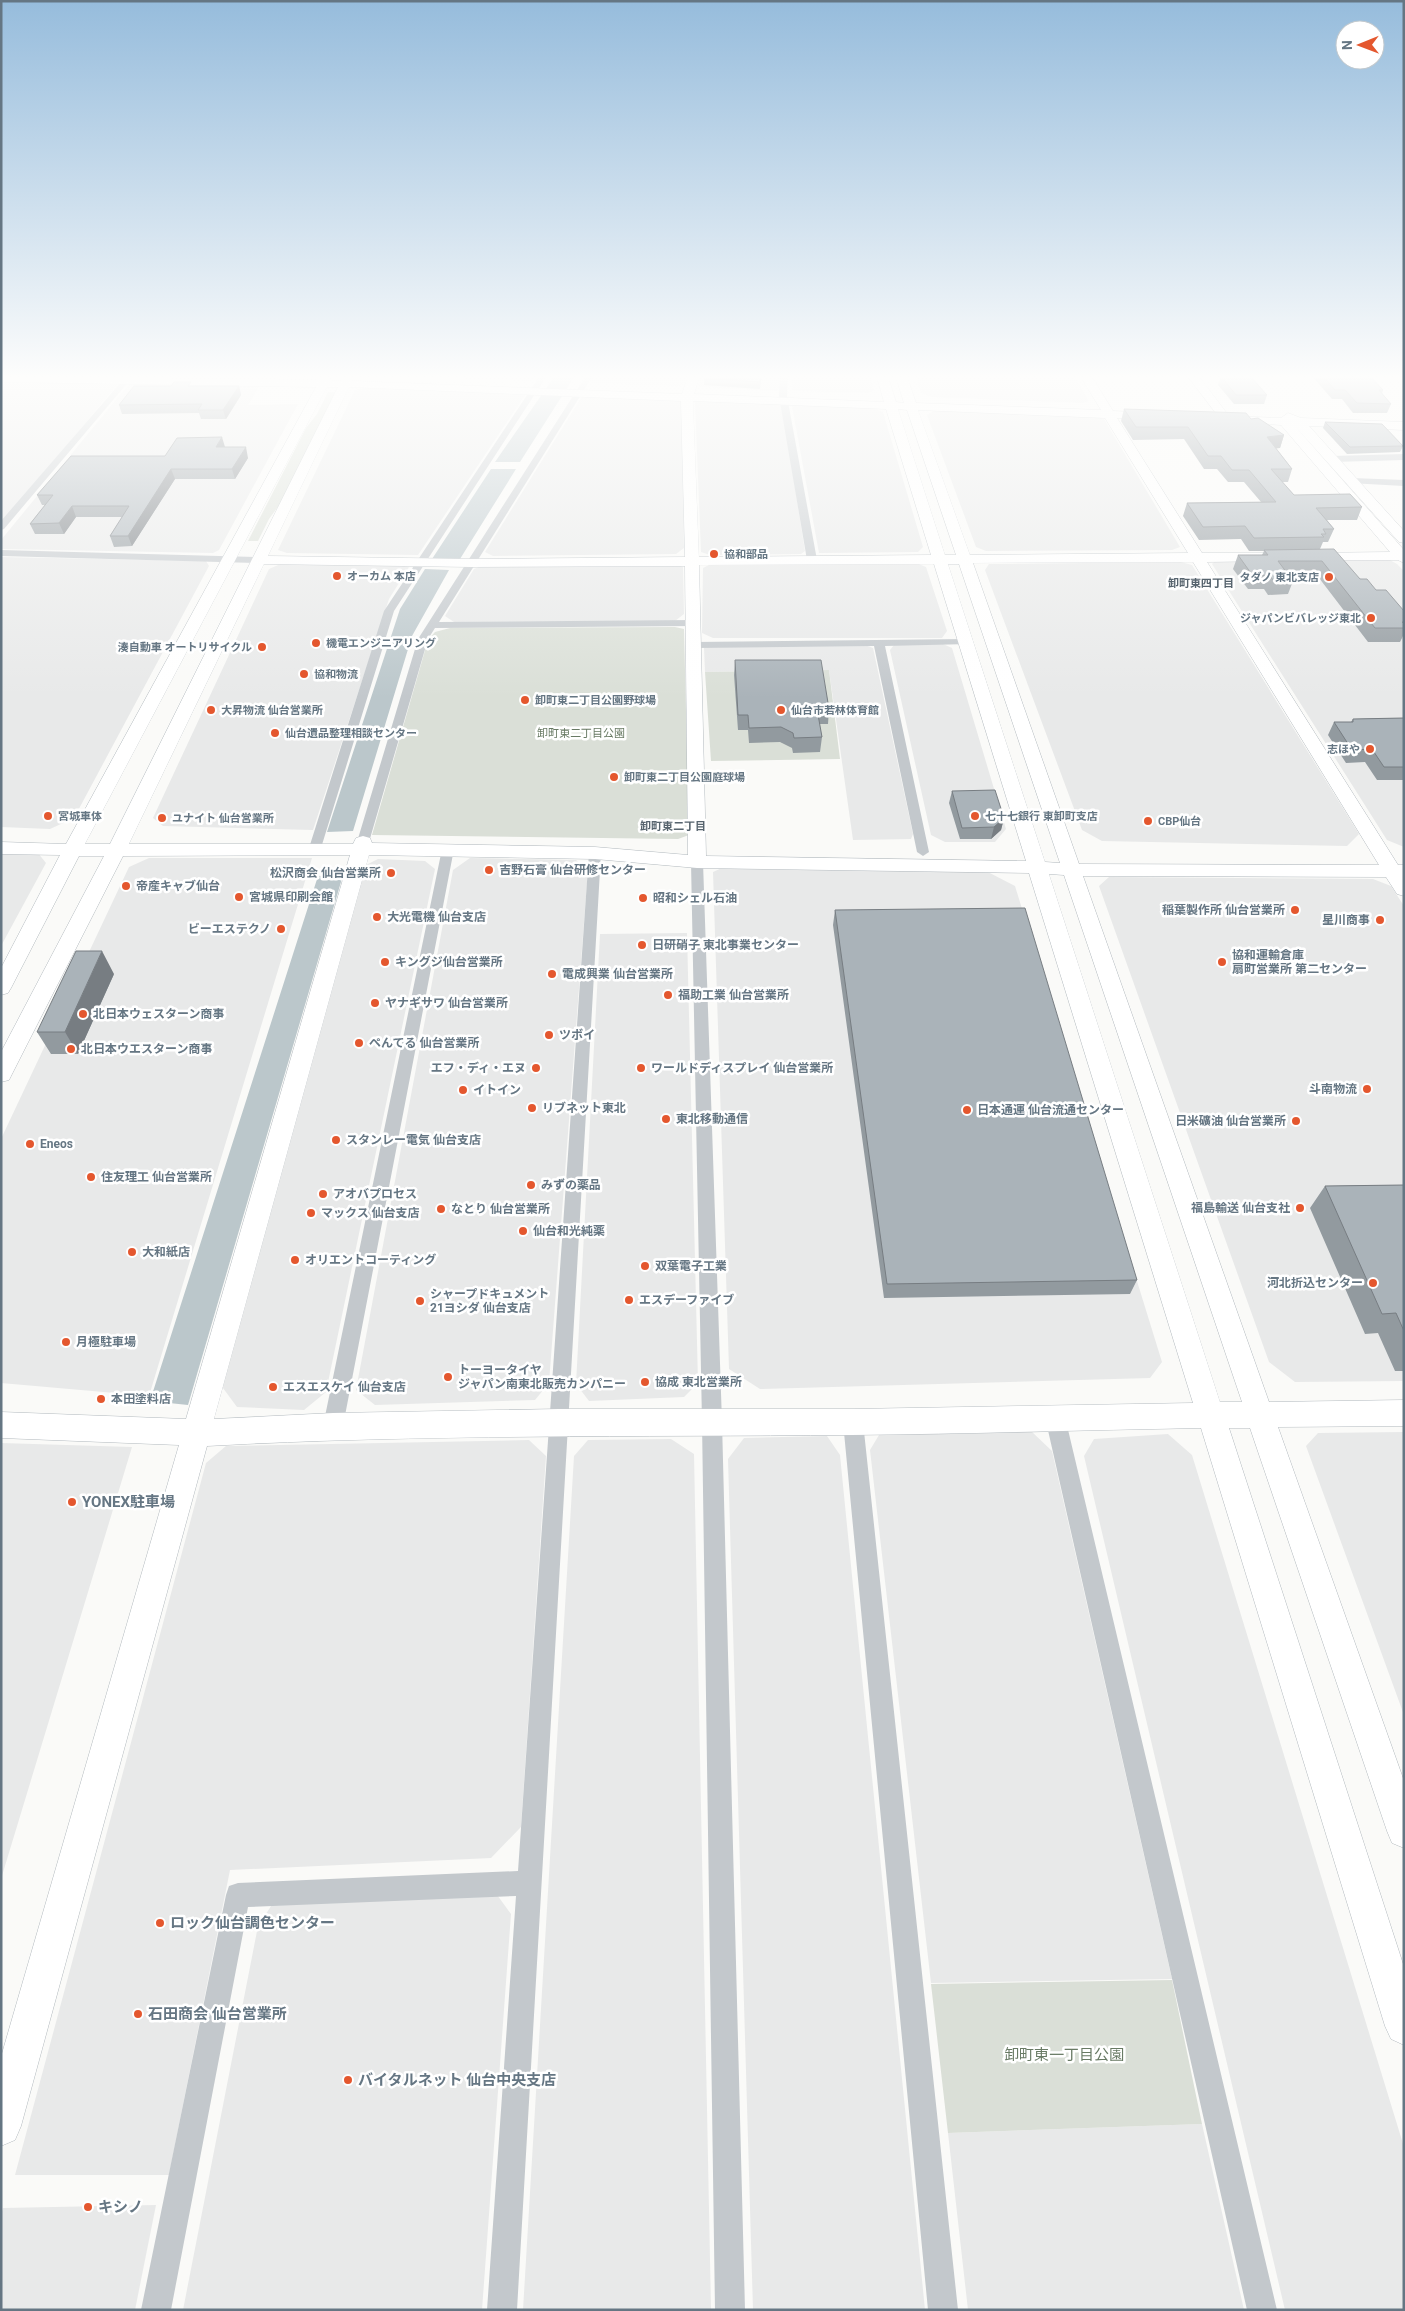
<svg xmlns="http://www.w3.org/2000/svg" width="1405" height="2311" font-family="Roboto,'Noto Sans JP',sans-serif">
<style>
.built{fill:#e8e9e9}
.green{fill:#dadfd7}
.water{fill:#bbc7cb}
.lines{fill:none;stroke-linecap:round;stroke-linejoin:round}
.secondary-casing{stroke:#b3babf;stroke-width:1}
.street{fill:#c3c8cc;fill-rule:evenodd}
.secondary{fill:#fff;fill-rule:evenodd}
.wall{fill:#929a9f}
.shaded-wall{fill:#777d82}
.building{fill:#aab3b9;stroke:#777d82}
.poi-dot{fill:#e4572e;stroke:#fff;stroke-width:2}
.labels{text-anchor:middle;stroke-width:5;stroke-linejoin:round;paint-order:stroke}
.far-poi-label{font-size:11px;font-weight:bold;fill:#657683;stroke:#fff;text-anchor:start}
.far-neighbourhood-label{font-size:11px;font-weight:bold;fill:#57646e;stroke:#fff}
.far-park-label{font-size:11px;fill:#687a64;stroke:#fff}
.poi-label{font-size:12px;font-weight:bold;fill:#657683;stroke:#fff;text-anchor:start}
.near-poi-label{font-size:15px;font-weight:bold;fill:#657683;stroke:#fff;text-anchor:start}
.near-park-label{font-size:15px;fill:#687a64;stroke:#fff}
</style>
<rect width="100%" height="100%" fill="#fafaf8"/>
<path class="built" d="M 365,374 L 539,374 L 535,380 L 530,381 Z
M 595,374 L 689,374 L 685,385 L 679,386 L 594,383 L 590,381 Z
M 702,374 L 780,374 L 780,389 L 776,391 L 702,387 L 698,386 Z
M 792,374 L 869,374 L 874,390 L 868,393 L 797,391 L 792,390 Z
M 915,374 L 1073,374 L 1089,401 L 1083,403 L 932,397 L 921,393 Z
M 1,381 L 112,383 L 117,385 L 1,525 Z
M 135,383 L 260,385 L 248,405 L 298,404 L 219,550 L 213,553 L 1,549 L 1,540 L 128,385 Z
M 365,387 L 525,395 L 418,555 L 287,553 L 278,550 L 355,390 Z
M 588,397 L 672,399 L 681,402 L 684,548 L 676,554 L 493,556 L 485,552 L 581,398 Z
M 701,400 L 782,405 L 805,551 L 801,554 L 710,555 L 701,552 L 695,402 Z
M 797,404 L 870,407 L 883,412 L 923,547 L 918,552 L 819,553 L 792,406 Z
M 935,410 L 1095,416 L 1104,419 L 1180,547 L 1172,550 L 986,551 L 976,547 L 927,415 Z
M 1,557 L 206,561 L 209,566 L 74,818 L 50,829 L 1,827 Z
M 1388,559 L 1397,564 L 1404,571 L 1404,847 L 1387,840 L 1212,564 L 1215,561 Z
M 285,562 L 400,565 L 409,567 L 389,599 L 313,830 L 163,826 L 153,818 L 269,569 Z
M 1181,562 L 1192,565 L 1359,834 L 1347,846 L 1102,841 L 1082,830 L 985,570 L 989,564 Z
M 674,563 L 683,567 L 684,614 L 675,621 L 454,622 L 445,616 L 474,569 L 484,565 Z
M 916,563 L 926,567 L 947,631 L 942,638 L 713,638 L 702,633 L 703,568 L 711,564 Z
M 943,644 L 952,648 L 1006,829 L 995,842 L 945,842 L 931,835 L 890,650 L 894,645 Z
M 710,645 L 865,645 L 873,648 L 913,834 L 911,839 L 853,840 L 829,670 L 705,672 L 704,648 Z
M 1,852 L 38,853 L 46,863 L 1,946 Z
M 149,858 L 312,858 L 149,1396 L 1,1383 L 1,1139 L 129,867 Z
M 470,858 L 576,860 L 588,870 L 549,1383 L 535,1400 L 375,1405 L 356,1390 L 453,870 Z
M 378,859 L 425,861 L 435,869 L 326,1392 L 304,1410 L 237,1407 L 220,1384 L 366,865 Z
M 724,867 L 984,870 L 1015,886 L 1162,1362 L 1150,1378 L 760,1389 L 729,1369 L 713,872 Z
M 1109,877 L 1373,879 L 1391,886 L 1404,906 L 1404,1381 L 1295,1382 L 1269,1362 L 1099,886 Z
M 687,933 L 698,1383 L 684,1397 L 589,1401 L 576,1384 L 600,934 Z
M 882,1430 L 1031,1431 L 1052,1451 L 1172,1979 L 931,1983 L 870,1450 Z
M 1404,1432 L 1404,1715 L 1306,1446 L 1318,1433 Z
M 1168,1434 L 1192,1455 L 1404,2147 L 1404,2310 L 1285,2310 L 1084,1456 L 1094,1439 Z
M 827,1436 L 840,1455 L 925,2310 L 753,2310 L 728,1459 L 744,1438 Z
M 671,1439 L 694,1454 L 711,2310 L 523,2310 L 574,1456 L 588,1440 Z
M 529,1440 L 546,1456 L 521,1827 L 491,1858 L 230,1870 L 169,2175 L 15,2175 L 206,1463 L 226,1446 Z
M 1,1443 L 132,1447 L 1,1879 Z
M 495,1892 L 511,1914 L 482,2310 L 183,2310 L 258,1926 L 275,1900 Z
M 1202,2124 L 1244,2310 L 968,2310 L 948,2133 Z
M 156,2205 L 135,2310 L 1,2310 L 1,2215 L 3,2208 Z"/>
<path class="green" d="M 328,392 L 337,392 L 280,504 L 269,519 L 258,541 L 248,541 L 306,428 L 317,414 Z
M 675,627 L 684,629 L 689,835 L 678,839 L 372,835 L 428,640 L 435,632 L 450,628 Z
M 829,670 L 840,759 L 711,761 L 705,672 Z
M 1172,1980 L 1202,2124 L 948,2133 L 931,1984 Z"/>
<path class="water" d="M 556,374 L 576,374 L 520,462 L 495,462 Z
M 491,469 L 516,469 L 460,559 L 432,559 Z
M 425,569 L 449,570 L 412,636 L 353,831 L 327,832 L 400,609 Z
M 343,875 L 188,1405 L 150,1401 L 318,876 Z"/>
<g class="lines">
<g class="secondary-casing">
<path id="secondary" d="M 322,374 L 333,374 L 330,380 L 341,381 L 344,374 L 355,374 L 352,381 L 682,394 L 689,374 L 700,374 L 694,394 L 884,402 L 876,374 L 887,374 L 896,402 L 904,403 L 895,374 L 906,374 L 916,403 L 1101,410 L 1079,374 L 1090,374 L 1113,411 L 1154,413 L 1160,416 L 1154,419 L 1117,418 L 1202,553 L 1270,553 L 1277,557 L 1270,561 L 1207,562 L 1398,865 L 1404,865 L 1404,896 L 1397,894 L 1386,877 L 1083,876 L 1269,1402 L 1404,1400 L 1404,1426 L 1278,1427 L 1404,1781 L 1404,1848 L 1392,1843 L 1387,1831 L 1250,1428 L 1229,1428 L 1404,1967 L 1404,2045 L 1391,2039 L 1385,2026 L 1201,1428 C 1084,1430 968,1434 851,1435 C 636,1437 422,1434 207,1446 L 21,2126 L 15,2140 L 1,2146 L 1,2057 L 179,1445 L 1,1438 L 1,1412 L 186,1419 L 350,855 L 123,856 L 12,1074 L 9,1080 L 1,1082 L 1,1052 L 104,856 L 79,856 L 11,988 L 8,993 L 1,995 L 1,968 L 60,855 L 1,854 L 1,842 L 66,844 L 316,387 L 1,382 L 1,376 L 319,380 ZM 327,387 L 338,387 L 110,844 L 85,844 ZM 349,387 L 681,401 L 685,557 L 472,559 L 268,556 ZM 693,401 L 886,409 L 931,555 L 699,557 ZM 898,409 L 907,410 L 956,555 L 945,555 ZM 918,410 L 1105,418 L 1188,553 L 970,555 ZM 1193,562 L 1379,865 L 1079,864 L 973,563 ZM 264,564 L 472,567 L 685,566 L 688,855 L 595,847 L 372,843 L 370,838 L 363,836 L 356,838 L 353,844 L 129,844 ZM 934,564 L 1026,861 L 706,856 L 699,565 ZM 948,564 L 959,564 L 1060,863 L 1045,862 ZM 369,855 L 595,859 L 697,868 L 1029,873 L 1193,1403 L 853,1409 L 559,1409 L 333,1413 L 214,1419 ZM 1049,874 L 1064,875 L 1242,1402 L 1220,1402 Z
M 1186,374 L 1197,374 L 1229,416 L 1281,418 L 1288,413 L 1301,418 L 1404,422 L 1404,430 L 1309,426 L 1404,531 L 1404,543 L 1399,542 L 1294,425 L 1404,550 L 1404,563 L 1398,560 L 1303,560 L 1301,557 L 1308,553 L 1390,552 L 1281,425 L 1222,421 Z"/>
</g>
<path class="street" d="M 128,374 L 135,374 L 4,529 L 1,530 L 1,521 Z
M 541,374 L 548,374 L 394,611 L 321,848 L 320,851 L 310,851 L 309,848 L 384,611 Z
M 587,374 L 594,374 L 439,622 L 694,620 L 699,623 L 694,626 L 435,628 L 428,639 L 369,842 L 367,845 L 359,845 L 357,842 L 418,639 Z
M 780,374 L 788,374 L 787,396 L 817,560 L 812,563 L 807,560 L 779,396 Z
M 1404,454 L 1404,460 L 1332,462 L 1328,459 L 1332,456 Z
M 1352,478 L 1404,480 L 1404,486 L 1349,483 L 1348,481 Z
M 1,550 L 259,557 L 264,560 L 259,563 L 1,556 Z
M 966,639 L 970,640 L 970,644 L 885,646 L 929,852 L 923,856 L 917,852 L 874,646 L 695,648 L 690,645 L 695,642 Z
M 448,845 L 454,849 L 343,1426 L 340,1432 L 333,1435 L 326,1432 L 323,1426 L 442,849 Z
M 595,849 L 601,853 L 517,2310 L 487,2310 L 516,1896 L 248,1907 L 171,2310 L 141,2310 L 226,1895 L 229,1886 L 238,1883 L 518,1871 L 589,853 Z
M 697,858 L 703,862 L 722,1422 L 745,2310 L 715,2310 L 702,1422 L 691,862 Z
M 1055,1408 L 1062,1411 L 1065,1417 L 1277,2310 L 1247,2310 L 1045,1417 L 1048,1411 Z
M 853,1413 L 860,1416 L 863,1422 L 958,2310 L 928,2310 L 843,1422 L 846,1416 Z"/>
<use href="#secondary" class="secondary"/>
</g>
<path class="wall" d="M 706,374 L 762,374 L 760,389 L 704,385 L 704,378 Z
M 1310,374 L 1368,374 L 1383,390 L 1382,394 L 1391,404 L 1387,413 L 1353,413 L 1342,399 L 1332,399 Z
M 1221,376 L 1267,395 L 1264,404 L 1234,404 L 1218,385 Z
M 192,386 L 239,386 L 241,395 L 226,419 L 201,419 L 199,413 L 122,414 L 119,405 Z
M 1124,409 L 1251,419 L 1284,435 L 1280,448 L 1276,448 L 1292,469 L 1288,482 L 1282,482 L 1294,495 L 1362,507 L 1357,520 L 1327,520 L 1334,529 L 1328,542 L 1323,542 L 1320,549 L 1404,611 L 1404,636 L 1403,636 L 1400,642 L 1368,642 L 1316,574 L 1288,575 L 1293,581 L 1288,594 L 1268,595 L 1264,589 L 1248,589 L 1233,569 L 1238,555 L 1262,555 L 1264,551 L 1249,551 L 1241,539 L 1199,540 L 1183,516 L 1187,503 L 1261,502 L 1244,482 L 1228,482 L 1217,469 L 1204,469 L 1184,439 L 1133,440 L 1121,421 Z
M 1325,422 L 1403,446 L 1400,452 L 1347,454 L 1323,428 Z
M 225,447 L 248,458 L 235,479 L 175,479 L 132,546 L 114,547 L 110,536 L 122,517 L 76,517 L 64,534 L 35,534 L 30,524 L 45,505 L 42,505 L 37,495 L 165,456 Z
M 735,660 L 829,709 L 828,724 L 819,724 L 822,737 L 820,752 L 793,753 L 792,748 L 780,742 L 749,743 L 748,730 L 738,730 L 734,675 Z
M 1404,718 L 1404,780 L 1377,780 L 1365,762 L 1346,763 L 1328,735 L 1334,722 L 1351,722 L 1353,719 Z
M 952,791 L 1004,818 L 1001,830 L 991,839 L 960,839 L 949,803 Z
M 835,910 L 1137,1280 L 1130,1294 L 884,1298 L 833,925 Z
M 114,974 L 78,1054 L 51,1054 L 37,1032 Z
M 1404,1185 L 1404,1371 L 1395,1371 L 1378,1333 L 1365,1334 L 1310,1208 L 1325,1186 Z"/>
<path class="shaded-wall" d="M 239,386 L 241,395 L 226,419 L 223,410 Z
M 1284,435 L 1280,448 L 1263,450 L 1267,437 Z
M 222,437 L 225,447 L 216,447 Z
M 246,447 L 248,458 L 235,479 L 232,469 Z
M 171,469 L 175,479 L 132,546 L 128,536 Z
M 72,506 L 76,517 L 64,534 L 59,523 Z
M 1004,818 L 1001,830 L 991,839 L 994,827 Z
M 102,951 L 114,974 L 78,1054 L 65,1032 Z"/>
<path class="building" d="M 706,374 L 761,374 L 760,382 L 704,378 Z
M 1321,374 L 1368,374 L 1383,390 L 1379,390 L 1391,404 L 1357,403 L 1345,390 L 1335,390 Z
M 1249,375 L 1267,395 L 1236,395 L 1221,376 Z
M 174,382 L 191,382 L 188,386 L 239,386 L 223,410 L 198,410 L 202,404 L 119,405 L 134,386 L 171,386 Z
M 1124,409 L 1246,413 L 1251,419 L 1258,418 L 1284,435 L 1267,437 L 1292,469 L 1271,469 L 1294,495 L 1350,494 L 1362,507 L 1316,508 L 1334,529 L 1323,529 L 1326,534 L 1321,534 L 1324,537 L 1254,538 L 1245,526 L 1203,527 L 1187,503 L 1276,502 L 1249,470 L 1232,470 L 1221,456 L 1208,456 L 1188,427 L 1136,427 Z
M 1325,422 L 1382,424 L 1403,446 L 1350,447 Z
M 222,437 L 216,447 L 246,447 L 232,469 L 171,469 L 128,536 L 110,536 L 129,506 L 72,506 L 59,523 L 30,524 L 53,495 L 37,495 L 71,456 L 165,456 L 177,438 Z
M 1334,549 L 1360,579 L 1367,579 L 1376,590 L 1386,590 L 1404,611 L 1404,622 L 1402,622 L 1404,624 L 1404,628 L 1375,628 L 1322,561 L 1278,561 L 1293,581 L 1274,581 L 1269,575 L 1253,576 L 1238,555 L 1268,555 L 1264,550 Z
M 735,660 L 821,660 L 829,709 L 817,709 L 822,737 L 794,738 L 793,733 L 781,727 L 749,728 L 748,715 L 738,715 Z
M 1404,718 L 1404,767 L 1384,767 L 1372,749 L 1352,750 L 1334,722 L 1353,722 L 1353,719 Z
M 995,790 L 1004,818 L 994,827 L 962,828 L 952,791 Z
M 1025,908 L 1137,1280 L 887,1284 L 835,910 Z
M 76,951 L 102,951 L 65,1032 L 37,1032 Z
M 1404,1185 L 1404,1331 L 1396,1313 L 1382,1314 L 1325,1186 Z"/>
<linearGradient id="sky" x2="0" y2="1"><stop stop-color="#96bcdc"/><stop offset="0.54" stop-color="#fdfdfc"/><stop offset="1" stop-color="#fdfdfc" stop-opacity="0"/></linearGradient>
<rect width="1405" height="698" fill="url(#sky)"/>
<g class="poi-dot">
<circle cx="714" cy="554" r="5"/>
<circle cx="337" cy="576" r="5"/>
<circle cx="1329" cy="577" r="5"/>
<circle cx="1371" cy="618" r="5"/>
<circle cx="316" cy="643" r="5"/>
<circle cx="262" cy="647" r="5"/>
<circle cx="304" cy="674" r="5"/>
<circle cx="525" cy="700" r="5"/>
<circle cx="211" cy="710" r="5"/>
<circle cx="781" cy="710" r="5"/>
<circle cx="275" cy="733" r="5"/>
<circle cx="1370" cy="749" r="5"/>
<circle cx="614" cy="777" r="5"/>
<circle cx="48" cy="816" r="5"/>
<circle cx="975" cy="816" r="5"/>
<circle cx="162" cy="818" r="5"/>
<circle cx="1148" cy="821" r="5"/>
<circle cx="489" cy="870" r="5"/>
<circle cx="391" cy="873" r="5"/>
<circle cx="126" cy="886" r="5"/>
<circle cx="239" cy="897" r="5"/>
<circle cx="643" cy="898" r="5"/>
<circle cx="1295" cy="910" r="5"/>
<circle cx="377" cy="917" r="5"/>
<circle cx="1380" cy="920" r="5"/>
<circle cx="281" cy="929" r="5"/>
<circle cx="642" cy="945" r="5"/>
<circle cx="385" cy="962" r="5"/>
<circle cx="1222" cy="962" r="5"/>
<circle cx="552" cy="974" r="5"/>
<circle cx="668" cy="995" r="5"/>
<circle cx="375" cy="1003" r="5"/>
<circle cx="83" cy="1014" r="5"/>
<circle cx="549" cy="1035" r="5"/>
<circle cx="359" cy="1043" r="5"/>
<circle cx="71" cy="1049" r="5"/>
<circle cx="536" cy="1068" r="5"/>
<circle cx="641" cy="1068" r="5"/>
<circle cx="1367" cy="1089" r="5"/>
<circle cx="463" cy="1090" r="5"/>
<circle cx="532" cy="1108" r="5"/>
<circle cx="967" cy="1110" r="5"/>
<circle cx="666" cy="1119" r="5"/>
<circle cx="1296" cy="1121" r="5"/>
<circle cx="336" cy="1140" r="5"/>
<circle cx="30" cy="1144" r="5"/>
<circle cx="91" cy="1177" r="5"/>
<circle cx="531" cy="1185" r="5"/>
<circle cx="323" cy="1194" r="5"/>
<circle cx="1300" cy="1208" r="5"/>
<circle cx="441" cy="1209" r="5"/>
<circle cx="311" cy="1213" r="5"/>
<circle cx="523" cy="1231" r="5"/>
<circle cx="132" cy="1252" r="5"/>
<circle cx="295" cy="1260" r="5"/>
<circle cx="645" cy="1266" r="5"/>
<circle cx="1373" cy="1283" r="5"/>
<circle cx="629" cy="1300" r="5"/>
<circle cx="420" cy="1301" r="5"/>
<circle cx="66" cy="1342" r="5"/>
<circle cx="448" cy="1377" r="5"/>
<circle cx="645" cy="1382" r="5"/>
<circle cx="273" cy="1387" r="5"/>
<circle cx="101" cy="1399" r="5"/>
<circle cx="72" cy="1502" r="5"/>
<circle cx="160" cy="1923" r="5"/>
<circle cx="138" cy="2014" r="5"/>
<circle cx="348" cy="2080" r="5"/>
<circle cx="88" cy="2207" r="5"/>
</g>
<g class="labels">
<g class="far-poi-label">
<text x="724" y="558">協和部品</text>
<text x="347" y="580">オーカム 本店</text>
<text x="1319" y="581" text-anchor="end">タダノ 東北支店</text>
<text x="1361" y="622" text-anchor="end">ジャパンビバレッジ東北</text>
<text x="326" y="647">機電エンジニアリング</text>
<text x="252" y="651" text-anchor="end">湊自動車 オートリサイクル</text>
<text x="314" y="678">協和物流</text>
<text x="535" y="704">卸町東二丁目公園野球場</text>
<text x="221" y="714">大昇物流 仙台営業所</text>
<text x="791" y="714">仙台市若林体育館</text>
<text x="285" y="737">仙台遺品整理相談センター</text>
<text x="1360" y="753" text-anchor="end">志ほや</text>
<text x="624" y="781">卸町東二丁目公園庭球場</text>
<text x="58" y="820">宮城車体</text>
<text x="985" y="820">七十七銀行 東卸町支店</text>
<text x="172" y="822">ユナイト 仙台営業所</text>
<text x="1158" y="825">CBP仙台</text>
</g>
<g class="far-neighbourhood-label">
<text x="1201" y="587">卸町東四丁目</text>
<text x="673" y="830">卸町東二丁目</text>
</g>
<g class="far-park-label">
<text x="581" y="737">卸町東二丁目公園</text>
</g>
<g class="poi-label">
<text x="499" y="874">吉野石膏 仙台研修センター</text>
<text x="381" y="877" text-anchor="end">松沢商会 仙台営業所</text>
<text x="136" y="890">帝産キャブ仙台</text>
<text x="249" y="901">宮城県印刷会館</text>
<text x="653" y="902">昭和シェル石油</text>
<text x="1285" y="914" text-anchor="end">稲葉製作所 仙台営業所</text>
<text x="387" y="921">大光電機 仙台支店</text>
<text x="1370" y="924" text-anchor="end">星川商事</text>
<text x="271" y="933" text-anchor="end">ビーエステクノ</text>
<text x="652" y="949">日研硝子 東北事業センター</text>
<text x="1232" y="959">協和運輸倉庫<tspan x="1232" dy="14">扇町営業所 第二センター</tspan></text>
<text x="395" y="966">キングジ仙台営業所</text>
<text x="562" y="978">電成興業 仙台営業所</text>
<text x="678" y="999">福助工業 仙台営業所</text>
<text x="385" y="1007">ヤナギサワ 仙台営業所</text>
<text x="93" y="1018">北日本ウェスターン商事</text>
<text x="559" y="1039">ツボイ</text>
<text x="369" y="1047">ぺんてる 仙台営業所</text>
<text x="81" y="1053">北日本ウエスターン商事</text>
<text x="526" y="1072" text-anchor="end">エフ・ディ・エヌ</text>
<text x="651" y="1072">ワールドディスプレイ 仙台営業所</text>
<text x="1357" y="1093" text-anchor="end">斗南物流</text>
<text x="473" y="1094">イトイン</text>
<text x="542" y="1112">リブネット東北</text>
<text x="977" y="1114">日本通運 仙台流通センター</text>
<text x="676" y="1123">東北移動通信</text>
<text x="1286" y="1125" text-anchor="end">日米礦油 仙台営業所</text>
<text x="346" y="1144">スタンレー電気 仙台支店</text>
<text x="40" y="1148">Eneos</text>
<text x="101" y="1181">住友理工 仙台営業所</text>
<text x="541" y="1189">みずの薬品</text>
<text x="333" y="1198">アオバプロセス</text>
<text x="1290" y="1212" text-anchor="end">福島輸送 仙台支社</text>
<text x="451" y="1213">なとり 仙台営業所</text>
<text x="321" y="1217">マックス 仙台支店</text>
<text x="533" y="1235">仙台和光純薬</text>
<text x="142" y="1256">大和紙店</text>
<text x="305" y="1264">オリエントコーティング</text>
<text x="655" y="1270">双葉電子工業</text>
<text x="1363" y="1287" text-anchor="end">河北折込センター</text>
<text x="430" y="1298">シャープドキュメント<tspan x="430" dy="14">21ヨシダ 仙台支店</tspan></text>
<text x="639" y="1304">エスデーファイブ</text>
<text x="76" y="1346">月極駐車場</text>
<text x="458" y="1374">トーヨータイヤ<tspan x="458" dy="14">ジャパン南東北販売カンパニー</tspan></text>
<text x="655" y="1386">協成 東北営業所</text>
<text x="283" y="1391">エスエスケイ 仙台支店</text>
<text x="111" y="1403">本田塗料店</text>
</g>
<g class="near-poi-label">
<text x="82" y="1507">YONEX駐車場</text>
<text x="170" y="1928">ロック仙台調色センター</text>
<text x="148" y="2019">石田商会 仙台営業所</text>
<text x="358" y="2085">バイタルネット 仙台中央支店</text>
<text x="98" y="2212">キシノ</text>
</g>
<g class="near-park-label">
<text x="1064" y="2060">卸町東一丁目公園</text>
</g>
</g>
<rect width="1405" height="2311" fill="none" stroke="#657683" stroke-width="5"/>
<g transform="translate(1360 45) rotate(269)"><circle r="24" fill="#ffffff" stroke="#c1c8cd"/>
<path d="M0-4L9 19L0 12L-9 19Z" fill="#e4572e"/>
<text y="-8" font-size="14" font-weight="bold" text-anchor="middle" fill="#657683">N</text>
</g>
</svg>
